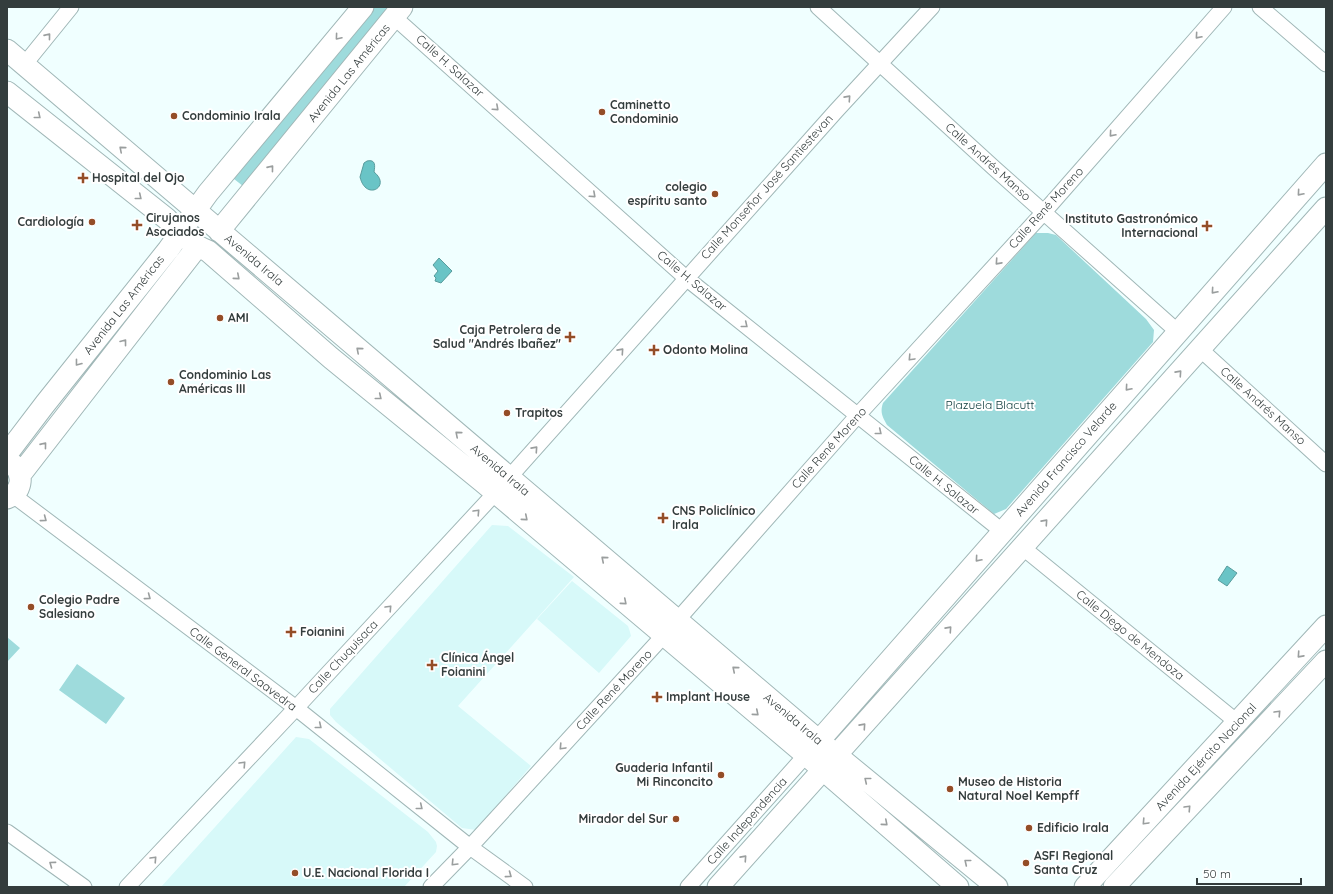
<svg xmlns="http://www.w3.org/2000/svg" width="1333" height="894" font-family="Quicksand,sans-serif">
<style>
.built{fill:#d7f9f9}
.green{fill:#9edbdc}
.water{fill:#69c4c6;stroke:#599c9d}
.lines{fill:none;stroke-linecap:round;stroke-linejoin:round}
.street-casing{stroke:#a0b7b7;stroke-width:17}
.secondary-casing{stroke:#a0b7b7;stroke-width:23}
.street{stroke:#fff;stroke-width:15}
.secondary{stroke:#fff;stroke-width:21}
.oneway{stroke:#9a9e9e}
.poi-dot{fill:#944d27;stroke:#fff;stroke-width:1.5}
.labels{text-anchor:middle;stroke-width:4;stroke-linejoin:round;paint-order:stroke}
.street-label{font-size:12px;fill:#343d3d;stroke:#fff}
.poi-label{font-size:12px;font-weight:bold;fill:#343d3d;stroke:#fff;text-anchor:start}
.park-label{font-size:12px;fill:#083637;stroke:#fff}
</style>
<rect width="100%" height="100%" fill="#f0ffff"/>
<path class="built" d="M 492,525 L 508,526 L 574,577 L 458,706 L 531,766 L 476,830 L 462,828 L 336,722 L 330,715 L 330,709 Z
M 572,581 L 628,626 L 630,632 L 631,636 L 599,673 L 537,619 Z
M 296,737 L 309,739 L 428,832 L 436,842 L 437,846 L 436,852 L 404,887 L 161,887 Z"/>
<path class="green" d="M 366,7 L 397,7 L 248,190 L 229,175 Z
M 1036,233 L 1048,233 L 1056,235 L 1146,319 L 1154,330 L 1153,342 L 1006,509 L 994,514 L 887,425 C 882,416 880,412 883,403 Z
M 7,637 L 20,648 L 7,662 Z
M 77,664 L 125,698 L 106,724 L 59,690 Z"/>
<path class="water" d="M 367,161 C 376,159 375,166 374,172 C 392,186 366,202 360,177 L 364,163 Z
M 439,258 L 452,271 L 441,283 L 435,281 L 436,278 L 434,276 L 438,271 L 433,265 Z
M 1227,566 L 1237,573 L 1227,586 L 1218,580 Z"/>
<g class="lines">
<g class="street-casing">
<path id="street" d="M 818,7 L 994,168 L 1178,332
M 1260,7 L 1326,64
M 394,17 L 686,278 L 1002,531
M 24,65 L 71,7
M 1200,349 L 1326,464
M 13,495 L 296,708 L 470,847 L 525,887
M 1022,547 L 1237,722
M 7,832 L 84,887
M 127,887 L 296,708 L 498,490 L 836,111 L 932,7
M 431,887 L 470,847 L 666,633 L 858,415 L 1044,212 L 1224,7
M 688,887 L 806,755"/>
</g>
<g class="secondary-casing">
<path id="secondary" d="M 7,50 L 677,620 L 818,740 L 997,887
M 7,92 L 167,219 C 179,233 190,244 208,251 L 331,358 L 483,482 L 806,755 L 958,887
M 219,231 L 402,7
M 7,454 L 45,404 L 168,250 C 182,231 194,212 208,193 L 363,7
M 20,475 L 197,247
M 7,498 C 22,492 24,476 14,465
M 810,751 L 1326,164
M 718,887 L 1326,208
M 1085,887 L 1326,626
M 1114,887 L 1326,661"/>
</g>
<use href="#street" class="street"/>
<use href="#secondary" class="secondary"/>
</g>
<defs><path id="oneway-chevron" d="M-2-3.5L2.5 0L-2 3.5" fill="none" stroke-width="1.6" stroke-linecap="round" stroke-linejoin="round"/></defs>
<g class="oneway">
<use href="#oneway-chevron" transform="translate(48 36) rotate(-51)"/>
<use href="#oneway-chevron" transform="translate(1198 36) rotate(131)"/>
<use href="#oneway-chevron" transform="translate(338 37) rotate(130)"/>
<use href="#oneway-chevron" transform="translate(848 98) rotate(-48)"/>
<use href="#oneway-chevron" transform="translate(496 108) rotate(42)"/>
<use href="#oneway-chevron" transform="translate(38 116) rotate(39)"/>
<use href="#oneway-chevron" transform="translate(1112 134) rotate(131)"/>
<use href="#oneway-chevron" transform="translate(122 149) rotate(-139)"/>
<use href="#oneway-chevron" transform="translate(271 168) rotate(-51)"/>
<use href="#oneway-chevron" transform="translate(1300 193) rotate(131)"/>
<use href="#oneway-chevron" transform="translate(593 195) rotate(42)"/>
<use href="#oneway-chevron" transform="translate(139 197) rotate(39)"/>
<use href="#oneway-chevron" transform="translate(998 262) rotate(132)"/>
<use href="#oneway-chevron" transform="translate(237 277) rotate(41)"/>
<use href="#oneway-chevron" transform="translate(1214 291) rotate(131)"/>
<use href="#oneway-chevron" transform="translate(745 325) rotate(39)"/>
<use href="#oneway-chevron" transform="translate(124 342) rotate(-52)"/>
<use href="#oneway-chevron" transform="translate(359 350) rotate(-139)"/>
<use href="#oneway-chevron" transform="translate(621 351) rotate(-48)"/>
<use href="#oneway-chevron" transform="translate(911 358) rotate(133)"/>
<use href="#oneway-chevron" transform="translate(78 363) rotate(128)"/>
<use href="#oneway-chevron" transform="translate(1179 373) rotate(-48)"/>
<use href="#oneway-chevron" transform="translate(1128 388) rotate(131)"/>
<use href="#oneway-chevron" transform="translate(379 397) rotate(39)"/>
<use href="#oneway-chevron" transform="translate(879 432) rotate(39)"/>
<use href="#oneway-chevron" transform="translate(458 434) rotate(-139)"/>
<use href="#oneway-chevron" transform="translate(44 445) rotate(-51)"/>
<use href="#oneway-chevron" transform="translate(535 449) rotate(-48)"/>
<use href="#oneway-chevron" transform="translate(477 512) rotate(-47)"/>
<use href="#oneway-chevron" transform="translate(525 518) rotate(40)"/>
<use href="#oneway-chevron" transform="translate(44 519) rotate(37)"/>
<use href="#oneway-chevron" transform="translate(1045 522) rotate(-48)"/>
<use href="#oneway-chevron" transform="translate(604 559) rotate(-140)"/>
<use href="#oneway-chevron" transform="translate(978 559) rotate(131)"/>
<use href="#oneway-chevron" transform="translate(148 597) rotate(37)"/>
<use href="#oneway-chevron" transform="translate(624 602) rotate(40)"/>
<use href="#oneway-chevron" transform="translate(389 608) rotate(-47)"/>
<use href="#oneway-chevron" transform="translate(949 629) rotate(-48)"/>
<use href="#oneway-chevron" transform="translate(1300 655) rotate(132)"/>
<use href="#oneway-chevron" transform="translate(735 669) rotate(-140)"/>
<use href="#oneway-chevron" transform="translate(756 713) rotate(40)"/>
<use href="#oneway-chevron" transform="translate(1278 713) rotate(-47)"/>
<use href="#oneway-chevron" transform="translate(319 726) rotate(39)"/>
<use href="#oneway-chevron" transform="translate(863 726) rotate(-48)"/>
<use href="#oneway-chevron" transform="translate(562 747) rotate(133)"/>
<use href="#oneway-chevron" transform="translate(243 764) rotate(-47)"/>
<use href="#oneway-chevron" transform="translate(867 780) rotate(-141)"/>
<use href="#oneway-chevron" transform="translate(420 807) rotate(39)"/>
<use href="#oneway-chevron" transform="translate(1188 808) rotate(-47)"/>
<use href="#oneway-chevron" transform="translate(1145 822) rotate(133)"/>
<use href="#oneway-chevron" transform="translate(885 823) rotate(41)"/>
<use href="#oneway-chevron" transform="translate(744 858) rotate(-48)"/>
<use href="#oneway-chevron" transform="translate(154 859) rotate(-47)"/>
<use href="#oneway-chevron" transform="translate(967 862) rotate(-141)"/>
<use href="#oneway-chevron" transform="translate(454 863) rotate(134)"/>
<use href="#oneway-chevron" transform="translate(52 864) rotate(-144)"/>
<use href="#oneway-chevron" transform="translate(509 875) rotate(36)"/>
</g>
<g class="poi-dot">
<circle cx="602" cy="112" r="4"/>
<circle cx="174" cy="116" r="4"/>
<path d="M81 172h4v4h4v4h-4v4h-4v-4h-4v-4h4z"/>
<circle cx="715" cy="194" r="4"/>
<circle cx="92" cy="222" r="4"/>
<path d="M135 219h4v4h4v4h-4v4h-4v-4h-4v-4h4z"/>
<path d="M1205 220h4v4h4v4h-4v4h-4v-4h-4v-4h4z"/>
<circle cx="220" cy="318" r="4"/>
<path d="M568 331h4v4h4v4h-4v4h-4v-4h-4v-4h4z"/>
<path d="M652 344h4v4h4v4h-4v4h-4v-4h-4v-4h4z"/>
<circle cx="171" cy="382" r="4"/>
<circle cx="507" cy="413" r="4"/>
<path d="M661 512h4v4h4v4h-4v4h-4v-4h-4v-4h4z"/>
<circle cx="31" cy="607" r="4"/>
<path d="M289 626h4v4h4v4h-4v4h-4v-4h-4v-4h4z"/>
<path d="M430 659h4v4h4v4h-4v4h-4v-4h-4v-4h4z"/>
<path d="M655 691h4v4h4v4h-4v4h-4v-4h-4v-4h4z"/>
<circle cx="721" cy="775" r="4"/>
<circle cx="950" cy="789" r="4"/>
<circle cx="676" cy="819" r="4"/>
<circle cx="1029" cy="828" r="4"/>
<circle cx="1026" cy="863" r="4"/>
<circle cx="295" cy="873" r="4"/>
</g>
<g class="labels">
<g class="street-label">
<text transform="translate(450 66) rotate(42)" y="4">Calle H. Salazar</text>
<text transform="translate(349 73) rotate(-51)" y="4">Avenida Las Américas</text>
<text transform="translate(988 162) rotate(42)" y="4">Calle Andrés Manso</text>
<text transform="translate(767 187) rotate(-48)" y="4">Calle Monseñor José Santiestevan</text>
<text transform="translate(1046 208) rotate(-48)" y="4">Calle René Moreno</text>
<text transform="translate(254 260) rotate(40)" y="4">Avenida Irala</text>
<text transform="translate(692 281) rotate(40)" y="4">Calle H. Salazar</text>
<text transform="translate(124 305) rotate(-52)" y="4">Avenida Las Américas</text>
<text transform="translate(1263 406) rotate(42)" y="4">Calle Andrés Manso</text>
<text transform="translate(829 448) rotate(-48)" y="4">Calle René Moreno</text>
<text transform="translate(1066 459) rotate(-49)" y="4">Avenida Francisco Velarde</text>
<text transform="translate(500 470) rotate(40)" y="4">Avenida Irala</text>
<text transform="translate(944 485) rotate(39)" y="4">Calle H. Salazar</text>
<text transform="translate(1130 635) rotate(39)" y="4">Calle Diego de Mendoza</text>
<text transform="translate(343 657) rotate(-47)" y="4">Calle Chuquisaca</text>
<text transform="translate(243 669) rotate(37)" y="4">Calle General Saavedra</text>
<text transform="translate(614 690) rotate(-47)" y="4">Calle René Moreno</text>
<text transform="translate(793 719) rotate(40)" y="4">Avenida Irala</text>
<text transform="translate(1206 757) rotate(-47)" y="4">Avenida Ejército Nacional</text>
<text transform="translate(747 821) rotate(-48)" y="4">Calle Independencia</text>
</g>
<g class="poi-label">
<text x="610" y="109">Caminetto<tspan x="610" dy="14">Condominio</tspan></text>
<text x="182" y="120">Condominio Irala</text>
<text x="92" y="182">Hospital del Ojo</text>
<text x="707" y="191" text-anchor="end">colegio<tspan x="707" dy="14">espíritu santo</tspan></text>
<text x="146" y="222">Cirujanos<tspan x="146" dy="14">Asociados</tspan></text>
<text x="1198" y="223" text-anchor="end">Instituto Gastronómico<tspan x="1198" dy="14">Internacional</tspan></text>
<text x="84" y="226" text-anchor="end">Cardiología</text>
<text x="228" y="322">AMI</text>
<text x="561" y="334" text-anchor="end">Caja Petrolera de<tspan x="561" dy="14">Salud "Andrés Ibañez"</tspan></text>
<text x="663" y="354">Odonto Molina</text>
<text x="179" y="379">Condominio Las<tspan x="179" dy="14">Américas III</tspan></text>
<text x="515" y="417">Trapitos</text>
<text x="672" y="515">CNS Policlínico<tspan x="672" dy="14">Irala</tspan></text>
<text x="39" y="604">Colegio Padre<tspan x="39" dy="14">Salesiano</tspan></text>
<text x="300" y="636">Foianini</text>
<text x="441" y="662">Clínica Ángel<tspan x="441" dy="14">Foianini</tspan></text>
<text x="666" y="701">Implant House</text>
<text x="713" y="772" text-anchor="end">Guaderia Infantil<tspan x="713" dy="14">Mi Rinconcito</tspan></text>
<text x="958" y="786">Museo de Historia<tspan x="958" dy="14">Natural Noel Kempff</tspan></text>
<text x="668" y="823" text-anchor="end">Mirador del Sur</text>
<text x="1037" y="832">Edificio Irala</text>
<text x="1034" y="860">ASFI Regional<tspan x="1034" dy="14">Santa Cruz</tspan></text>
<text x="303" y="877">U.E. Nacional Florida I</text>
</g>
<g class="park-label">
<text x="990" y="409">Plazuela Blacutt</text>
</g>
</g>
<rect width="1333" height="894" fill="none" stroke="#343d3d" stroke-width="16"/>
<path d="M1197 878v6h104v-6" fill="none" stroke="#343d3d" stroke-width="2"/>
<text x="1203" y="878" font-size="12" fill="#343d3d" stroke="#ffffff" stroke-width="3" paint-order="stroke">50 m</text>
</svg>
